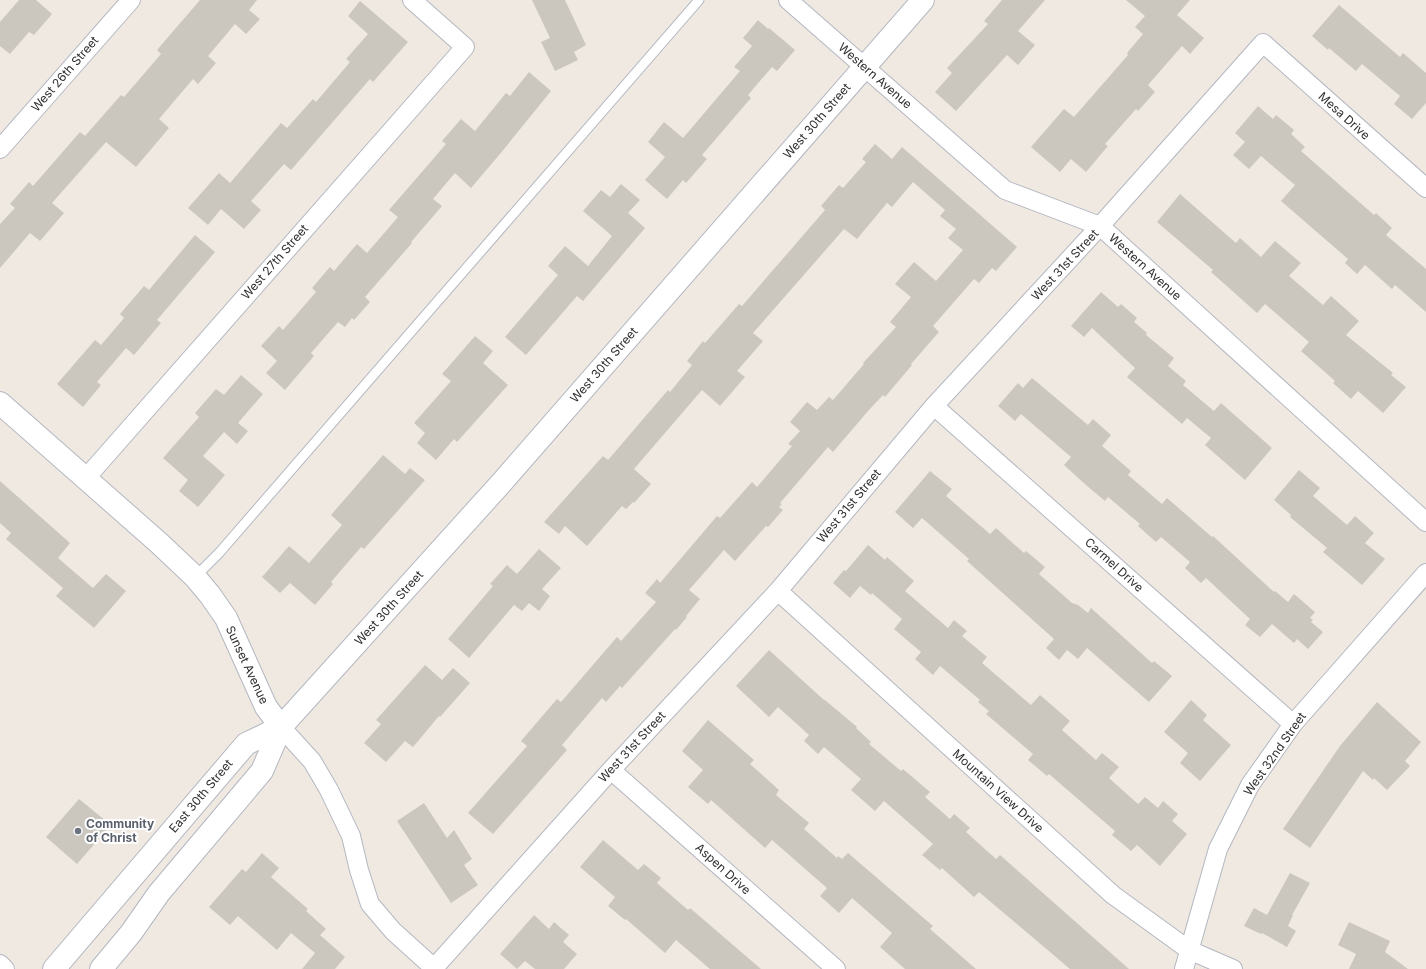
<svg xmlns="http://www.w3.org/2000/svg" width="1426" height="969" font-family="Inter,sans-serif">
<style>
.building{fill:#cbc7bf}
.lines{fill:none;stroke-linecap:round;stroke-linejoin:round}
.lane-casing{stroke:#b4b7c1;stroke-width:11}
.street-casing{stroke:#b4b7c1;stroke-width:20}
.secondary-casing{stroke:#b4b7c1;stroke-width:24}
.lane{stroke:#fff;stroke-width:9}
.street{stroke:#fff;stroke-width:18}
.secondary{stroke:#fff;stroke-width:22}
.worship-dot{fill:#6b7280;stroke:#fff;stroke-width:1.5}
.labels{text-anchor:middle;stroke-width:4;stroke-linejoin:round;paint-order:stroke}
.street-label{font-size:12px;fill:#2e2e2e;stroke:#fff}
.worship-label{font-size:12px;font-weight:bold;fill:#5b616d;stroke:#fff;text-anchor:start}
</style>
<rect width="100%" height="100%" fill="#efe9e1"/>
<path class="building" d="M 19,0 L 36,0 L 52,14 L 34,35 L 29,32 L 10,54 L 0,46 L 0,22 Z
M 200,0 L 257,0 L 249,10 L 260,19 L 246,34 L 235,24 L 208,56 L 216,63 L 198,84 L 193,79 L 159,119 L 169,128 L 136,167 L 106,142 L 52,203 L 64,213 L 40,241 L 30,233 L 0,268 L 0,224 L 15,208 L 10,204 L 29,182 L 33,186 L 80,132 L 85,136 L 121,95 L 124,97 L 161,54 L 157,50 Z
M 532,0 L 565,0 L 586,45 L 574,52 L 578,60 L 555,71 L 541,42 L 550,38 Z
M 1002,0 L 1045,0 L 1018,31 L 1035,45 L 1018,65 L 1007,55 L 956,111 L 935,92 L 952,73 L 947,68 L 988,24 L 984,21 Z
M 1126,0 L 1190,0 L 1177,15 L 1204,38 L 1190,54 L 1182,46 L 1148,85 L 1155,92 L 1138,111 L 1136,109 L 1105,144 L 1108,146 L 1086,172 L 1071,159 L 1060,172 L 1031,147 L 1064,109 L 1074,117 L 1128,55 L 1127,53 L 1143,34 L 1135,27 L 1145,16 Z
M 360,1 L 408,42 L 373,82 L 370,79 L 291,170 L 284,164 L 251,201 L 261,210 L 244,229 L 221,209 L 208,225 L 188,208 L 219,173 L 230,183 L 281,123 L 287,128 L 313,99 L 316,102 L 350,62 L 346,59 L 368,34 L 348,16 Z
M 1339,5 L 1400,57 L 1403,53 L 1426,73 L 1426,103 L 1412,119 L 1394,104 L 1400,96 L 1362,64 L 1356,71 L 1329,48 L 1328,50 L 1312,36 Z
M 758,20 L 768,29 L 769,28 L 795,50 L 777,71 L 772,67 L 748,95 L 751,98 L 702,155 L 707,159 L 686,183 L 683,180 L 667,199 L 645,180 L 665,157 L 648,142 L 664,122 L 683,138 L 740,71 L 734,67 L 752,46 L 743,38 Z
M 529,72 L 551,91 L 500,154 L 471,188 L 455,173 L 433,199 L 442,206 L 411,242 L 412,243 L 365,297 L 370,302 L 354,320 L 352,318 L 345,327 L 338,322 L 311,353 L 314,356 L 285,390 L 266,373 L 277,361 L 261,346 L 279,326 L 283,330 L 316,292 L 312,288 L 330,267 L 334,271 L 357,244 L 367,253 L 398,217 L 389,210 L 446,144 L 442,141 L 461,119 L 475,131 L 506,93 L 510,96 Z
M 1258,106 L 1273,119 L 1276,115 L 1294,130 L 1291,134 L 1305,147 L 1301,151 L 1374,215 L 1376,213 L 1392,228 L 1386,235 L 1426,269 L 1426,312 L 1395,285 L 1392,289 L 1365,265 L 1357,274 L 1345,263 L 1348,259 L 1281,201 L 1295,185 L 1261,156 L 1249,169 L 1233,155 L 1245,142 L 1235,133 Z
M 875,144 L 892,159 L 902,147 L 1017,247 L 996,271 L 992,268 L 979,283 L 974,279 L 933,326 L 939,332 L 911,364 L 912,365 L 885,397 L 883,395 L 869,410 L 833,452 L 828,447 L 780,503 L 782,504 L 779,507 L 783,510 L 768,527 L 766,526 L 735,561 L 724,550 L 689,590 L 700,599 L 686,616 L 687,617 L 676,630 L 675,629 L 622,688 L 620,686 L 606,702 L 602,698 L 562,745 L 567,750 L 493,834 L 468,813 L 527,746 L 521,741 L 557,699 L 561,702 L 617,637 L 621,641 L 656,602 L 645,593 L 657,579 L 660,583 L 717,516 L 720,518 L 752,482 L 757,487 L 792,446 L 788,444 L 800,431 L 790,422 L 807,402 L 817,410 L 829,397 L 833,400 L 864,364 L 863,363 L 896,327 L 890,322 L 911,297 L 895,284 L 914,262 L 936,281 L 963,250 L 948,238 L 956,229 L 940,216 L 945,210 L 913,182 L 892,207 L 887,203 L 857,239 L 844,229 L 753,333 L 763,341 L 737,371 L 745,377 L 720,406 L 702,390 L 634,469 L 651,484 L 634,503 L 633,502 L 626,509 L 622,506 L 587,546 L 565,526 L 559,534 L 544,522 L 603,456 L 608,460 L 668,390 L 670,392 L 692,365 L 687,361 L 703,341 L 705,343 L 739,304 L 742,306 L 825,210 L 821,206 L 839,185 L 843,188 L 866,162 L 862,159 Z
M 621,184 L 640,200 L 628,213 L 645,228 L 583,301 L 577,296 L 526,355 L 505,337 L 558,275 L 548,266 L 565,246 L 588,266 L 612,236 L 583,211 L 601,190 L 610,197 Z
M 1180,194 L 1236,243 L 1240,238 L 1261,257 L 1275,241 L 1301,263 L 1289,276 L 1323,305 L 1331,296 L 1359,321 L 1346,335 L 1393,373 L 1391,375 L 1406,387 L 1383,413 L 1358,391 L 1351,399 L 1333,383 L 1335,381 L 1301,351 L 1309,342 L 1265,304 L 1257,313 L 1211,272 L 1213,270 L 1157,222 Z
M 195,235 L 215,252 L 157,320 L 161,323 L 134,355 L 126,348 L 97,382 L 101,385 L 83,407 L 57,384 L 95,340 L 101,345 L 124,318 L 120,314 L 144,286 L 149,290 Z
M 1101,292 L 1118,307 L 1121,304 L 1137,318 L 1134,322 L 1147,333 L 1146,335 L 1174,358 L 1168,366 L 1186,381 L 1183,385 L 1214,411 L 1221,403 L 1272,448 L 1245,480 L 1205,445 L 1211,438 L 1187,418 L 1182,424 L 1127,377 L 1135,368 L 1092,328 L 1084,337 L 1071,326 Z
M 475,336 L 493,351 L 483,363 L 508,385 L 457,442 L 454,439 L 436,460 L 417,443 L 425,433 L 414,423 L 451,381 L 442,374 Z
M 241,375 L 263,394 L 238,423 L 248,431 L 237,444 L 224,432 L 203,456 L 225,475 L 198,507 L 179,491 L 188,480 L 163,458 L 199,417 L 195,413 L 216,389 L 224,395 Z
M 1032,378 L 1088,425 L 1093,419 L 1111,435 L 1102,446 L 1131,471 L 1128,475 L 1162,504 L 1167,498 L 1212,537 L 1213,536 L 1274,592 L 1275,591 L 1288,602 L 1294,594 L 1315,612 L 1310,618 L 1313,620 L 1311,622 L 1323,632 L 1308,649 L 1297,639 L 1294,643 L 1272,624 L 1260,637 L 1245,625 L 1250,619 L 1206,578 L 1201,583 L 1185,568 L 1190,562 L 1161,537 L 1156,542 L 1138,526 L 1140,524 L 1108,497 L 1105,501 L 1086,485 L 1064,465 L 1071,457 L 1021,414 L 1015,421 L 998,406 L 1018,383 L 1023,388 Z
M 383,455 L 405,474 L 410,468 L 425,480 L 364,549 L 361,547 L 331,582 L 333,584 L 315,605 L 290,583 L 280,593 L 262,577 L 289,546 L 309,563 L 342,525 L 331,515 Z
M 1299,470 L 1320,488 L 1313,496 L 1347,525 L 1355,516 L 1374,533 L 1365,543 L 1385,559 L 1362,585 L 1323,552 L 1327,548 L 1290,517 L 1291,515 L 1274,500 Z
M 930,471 L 952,489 L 946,496 L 990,534 L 996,528 L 1024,553 L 1026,551 L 1045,567 L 1039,574 L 1072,603 L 1078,605 L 1088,613 L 1091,608 L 1152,663 L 1154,661 L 1172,676 L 1149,702 L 1087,648 L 1078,659 L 1067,650 L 1059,660 L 1046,648 L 1054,639 L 967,561 L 969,559 L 922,518 L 913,528 L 895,512 Z
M 0,481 L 70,543 L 58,558 L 93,588 L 106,574 L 126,591 L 94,628 L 56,596 L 63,588 L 6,539 L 11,533 L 0,523 Z
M 868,545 L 885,560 L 887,557 L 914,581 L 905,591 L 948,628 L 954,620 L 967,631 L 962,636 L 987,657 L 982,663 L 1031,705 L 1040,695 L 1070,721 L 1062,730 L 1096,760 L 1102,753 L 1119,767 L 1109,778 L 1138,804 L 1145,797 L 1158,808 L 1163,801 L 1178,814 L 1172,821 L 1187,834 L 1160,866 L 1137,845 L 1131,851 L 1112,835 L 1115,831 L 1049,774 L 1047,776 L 1028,760 L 1033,754 L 986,714 L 989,711 L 978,702 L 980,700 L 940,666 L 933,675 L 915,659 L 921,652 L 894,629 L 902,619 L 872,593 L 871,595 L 860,586 L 850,598 L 833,583 L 844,570 L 846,571 Z
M 539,549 L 561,568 L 542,589 L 550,596 L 539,611 L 529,603 L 522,611 L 514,605 L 469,658 L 448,639 L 493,586 L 490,584 L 507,565 L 517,574 Z
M 769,650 L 824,700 L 825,700 L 857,727 L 856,728 L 871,742 L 869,744 L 901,771 L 903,769 L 930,792 L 925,797 L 950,819 L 954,814 L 970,828 L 966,832 L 996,859 L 1000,855 L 1129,969 L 1070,969 L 979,892 L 974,897 L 942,868 L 940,870 L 922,855 L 933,844 L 884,801 L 875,811 L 851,790 L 861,779 L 824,747 L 818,754 L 804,741 L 809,735 L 778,707 L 769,717 L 736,686 Z
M 425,665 L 442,680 L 453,668 L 470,683 L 440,717 L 439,716 L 413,747 L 405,741 L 386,762 L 364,743 L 381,724 L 376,720 Z
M 1191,700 L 1207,715 L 1203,720 L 1231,745 L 1200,781 L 1180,763 L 1188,753 L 1164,732 Z
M 1377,702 L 1421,742 L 1405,761 L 1410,766 L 1387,790 L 1374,778 L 1373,780 L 1363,771 L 1310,848 L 1283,829 L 1340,746 Z
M 708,720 L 754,760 L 750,764 L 779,790 L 776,795 L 809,823 L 804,829 L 837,858 L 838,856 L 842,859 L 848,853 L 933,926 L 930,929 L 976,969 L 905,969 L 880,947 L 892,933 L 852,898 L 839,913 L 820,896 L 827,888 L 772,840 L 765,848 L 711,800 L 708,804 L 688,787 L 703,770 L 682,751 Z
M 79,799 L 111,825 L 77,864 L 46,837 Z
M 424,803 L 447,838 L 454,830 L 472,859 L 464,865 L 478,885 L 451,903 L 397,821 Z
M 603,840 L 638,870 L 644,864 L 661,878 L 657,883 L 688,910 L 690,908 L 761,969 L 710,969 L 676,940 L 665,953 L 626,919 L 625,920 L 608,906 L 615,897 L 580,867 Z
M 262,853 L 279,868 L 271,877 L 308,909 L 306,911 L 326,929 L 320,935 L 345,957 L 335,969 L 302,969 L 315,953 L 291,933 L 277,950 L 238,916 L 230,925 L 209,907 L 242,869 L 246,872 Z
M 1290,873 L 1310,883 L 1292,915 L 1293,915 L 1288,926 L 1296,931 L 1287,947 L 1262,933 L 1261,934 L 1244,926 L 1254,908 L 1267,915 Z
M 534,915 L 549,929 L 554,922 L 569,935 L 563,942 L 577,954 L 564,969 L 535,969 L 525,961 L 517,969 L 500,954 Z
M 1349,922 L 1390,941 L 1385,952 L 1408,969 L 1349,969 L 1356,954 L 1338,945 Z"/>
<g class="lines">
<g class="lane-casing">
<path id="lane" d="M 195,577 L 219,553 L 699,0"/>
</g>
<g class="street-casing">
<path id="street" d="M 788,0 L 1005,190 L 1100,226 L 1426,522
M 0,149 L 131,0
M 934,406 L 1293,724
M 86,478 L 465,47 L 412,0
M 778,591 L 1113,895 L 1189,950 L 1233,969
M 281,727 L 312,761 L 329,790 L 351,836 L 359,870 L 370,904 L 393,931 L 435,969
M 611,770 L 836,969
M 0,964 L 5,969
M 434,968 L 611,770 L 778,591 L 934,406 L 1100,226 L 1263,43 L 1426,188
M 1184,969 L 1218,849 L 1250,785 L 1293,724 L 1426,573"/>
</g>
<g class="secondary-casing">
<path id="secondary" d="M 0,403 L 159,543 L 195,577 L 210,595 L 226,618 L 266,707 L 281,727
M 54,969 L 246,744 L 281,727
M 101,969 L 131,933 L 159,893 L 262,771 L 281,727 L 503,481 L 923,0"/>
</g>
<use href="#lane" class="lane"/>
<use href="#street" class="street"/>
<use href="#secondary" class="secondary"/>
</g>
<circle class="worship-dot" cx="78" cy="831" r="4"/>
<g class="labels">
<g class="street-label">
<text transform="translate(65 74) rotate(-49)" y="4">West 26th Street</text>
<text transform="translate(875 76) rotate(41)" y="4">Western Avenue</text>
<text transform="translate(1344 116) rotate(42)" y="4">Mesa Drive</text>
<text transform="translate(817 121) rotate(-49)" y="4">West 30th Street</text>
<text transform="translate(275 262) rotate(-49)" y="4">West 27th Street</text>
<text transform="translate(1065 265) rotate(-47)" y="4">West 31st Street</text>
<text transform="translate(1145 267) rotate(42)" y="4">Western Avenue</text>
<text transform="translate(604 365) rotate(-49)" y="4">West 30th Street</text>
<text transform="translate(849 506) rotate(-50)" y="4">West 31st Street</text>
<text transform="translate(1114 565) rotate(42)" y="4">Carmel Drive</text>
<text transform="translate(389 608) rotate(-48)" y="4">West 30th Street</text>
<text transform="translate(247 665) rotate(65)" y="4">Sunset Avenue</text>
<text transform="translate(632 747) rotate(-47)" y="4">West 31st Street</text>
<text transform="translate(1275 754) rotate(-55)" y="4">West 32nd Street</text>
<text transform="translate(998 791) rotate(42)" y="4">Mountain View Drive</text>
<text transform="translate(201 796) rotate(-50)" y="4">East 30th Street</text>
<text transform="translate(723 869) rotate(42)" y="4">Aspen Drive</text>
</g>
<g class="worship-label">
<text x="86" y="828">Community<tspan x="86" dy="14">of Christ</tspan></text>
</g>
</g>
</svg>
